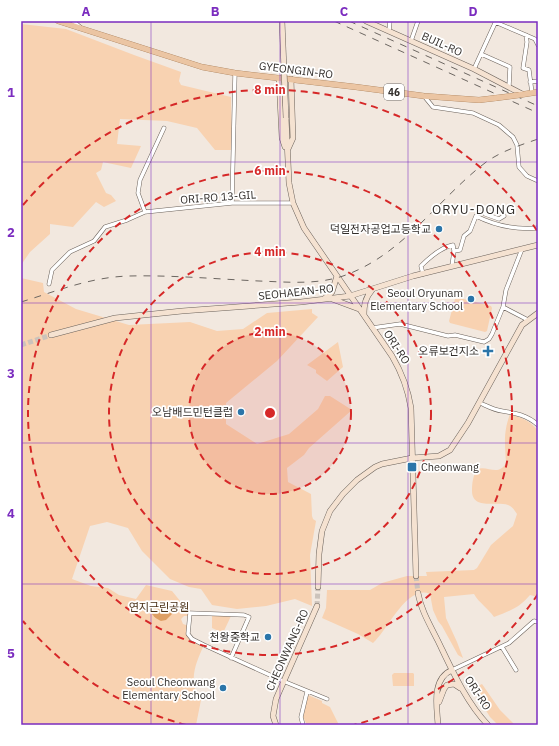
<svg xmlns="http://www.w3.org/2000/svg" width="559" height="746" font-family="'IBM Plex Sans','Noto Sans KR',sans-serif">
<style>
.green{fill:#f8d2b1}
.water{fill:#de9f65}
.lines{fill:none;stroke-linecap:round;stroke-linejoin:round}
.secondary-tunnel{stroke:#ccc3bb;stroke-width:5;stroke-dasharray:5 2.5;stroke-linecap:butt}
.street-casing{stroke:#6b625b;stroke-width:4.5}
.secondary-casing{stroke:#6b625b;stroke-width:6}
.primary-casing{stroke:#a17751;stroke-width:6}
.street{stroke:#fff;stroke-width:3.5}
.secondary{stroke:#f5e2d1;stroke-width:5}
.primary{stroke:#ebc5a3;stroke-width:5.5}
.rail{stroke:#6c6661;stroke-width:1;stroke-dasharray:7 7;stroke-linecap:butt}
.secondary-bridge-casing{stroke:#6b625b;stroke-width:6;stroke-linecap:butt}
.primary-bridge-casing{stroke:#a17751;stroke-width:6;stroke-linecap:butt}
.secondary-bridge{stroke:#f5e2d1;stroke-width:5}
.primary-bridge{stroke:#ebc5a3;stroke-width:5.5}
.grid{fill:none;stroke:#7b2cbf;stroke-width:1;stroke-opacity:0.55}
.ring{fill:none;stroke:#d62828;stroke-width:2;stroke-dasharray:7 5}
.poi-dot{fill:#2b75a9;stroke:#fff;stroke-width:1.5}
.labels{text-anchor:middle;stroke-width:3.5;stroke-linejoin:round;paint-order:stroke}
.shield{fill:#fff;stroke:#706d6b;stroke-width:1}
.shield-label{font-size:10px;font-weight:bold;fill:#322e2b}
.street-label{font-size:11px;fill:#322e2b;stroke:#fff}
.poi-label{font-size:11px;fill:#322e2b;stroke:#fff;text-anchor:end}
.park-label{font-size:11px;fill:#492f15;stroke:#fff}
.quarter-label{font-size:13px;letter-spacing:1px;fill:#322e2b;stroke:#fff}
.centre{fill:#d62828;stroke:#fff;stroke-width:2}
.ring-label{font-size:12px;text-anchor:middle;font-weight:bold;fill:#d62828;stroke:#fff;stroke-width:3.5;stroke-linejoin:round;paint-order:stroke}
.neatline{fill:none;stroke:#7b2cbf;stroke-width:1.5}
.grid-label{font-size:13px;text-anchor:middle;font-weight:bold;fill:#7b2cbf}
</style>
<rect width="100%" height="100%" fill="#f2e8df"/>
<path class="green" d="M 21,24 L 66,29 L 134,55 L 181,72 L 179,81 L 181,85 L 231,97 L 232,150 L 215,150 L 197,128 L 167,121 L 120,119 L 117,144 L 141,146 L 131,168 L 103,162 L 101,170 L 96,173 L 106,193 L 111,195 L 116,201 L 104,207 L 96,202 L 73,227 L 50,224 L 50,234 L 30,252 L 21,265 Z
M 21,278 L 43,283 L 44,292 L 76,309 L 129,325 L 190,322 L 217,331 L 243,329 L 267,313 L 312,309 L 312,313 L 318,317 L 277,361 L 226,403 L 226,424 L 257,444 L 289,434 L 318,409 L 325,396 L 330,396 L 352,410 L 309,448 L 304,455 L 287,468 L 288,482 L 311,494 L 312,516 L 313,519 L 316,521 L 310,555 L 312,606 L 295,599 L 266,606 L 237,609 L 212,605 L 201,589 L 189,587 L 170,579 L 142,551 L 128,528 L 107,522 L 90,526 L 72,579 L 91,586 L 108,588 L 119,595 L 136,599 L 146,585 L 172,591 L 190,613 L 190,616 L 184,616 L 181,619 L 183,624 L 189,626 L 188,634 L 204,645 C 196,662 187,683 201,700 L 196,725 L 21,725 Z
M 456,297 L 491,306 L 492,308 L 487,331 L 485,332 L 450,323 L 449,321 L 455,299 Z
M 338,342 L 343,367 L 327,381 L 316,373 L 316,370 L 307,365 Z
M 510,414 C 522,418 531,421 538,431 L 538,597 L 530,595 C 519,608 510,611 494,617 C 488,608 479,603 474,594 L 444,597 L 446,618 L 457,642 L 463,658 L 458,655 L 442,626 L 438,621 L 433,610 L 430,594 C 407,584 388,630 373,643 L 358,634 L 322,618 L 326,608 L 327,590 L 370,590 L 382,583 L 407,576 L 427,576 L 426,572 L 474,570 L 477,568 L 491,545 L 513,526 L 517,514 C 514,510 513,507 508,505 C 497,501 472,510 472,491 C 472,483 473,476 477,469 C 488,465 498,477 506,463 C 505,444 503,433 510,414 Z
M 212,615 L 231,616 L 223,633 L 212,628 Z
M 394,673 L 413,673 L 414,674 L 414,686 L 393,686 L 392,675 Z
M 482,684 L 500,710 L 515,725 L 498,725 L 490,717 L 474,691 L 474,688 Z
M 308,695 L 322,701 L 322,703 L 330,707 L 339,725 L 307,725 L 303,717 Z"/>
<path class="water" d="M 156,602 L 166,603 L 174,612 L 166,620 L 161,621 C 152,617 147,610 156,602 Z"/>
<g class="lines">
<path class="secondary-tunnel" d="M 21,345 L 51,335
M 416,576 L 418,593
M 317,606 L 318,587"/>
<g class="street-casing">
<path id="street" d="M 73,21 L 80,27
M 495,22 L 535,39 L 538,45
M 389,31 L 390,21
M 526,35 L 527,42 L 523,68 L 529,70 L 532,93
M 411,41 L 418,21
M 481,54 L 510,67 L 509,86
M 474,69 L 496,21
M 530,82 L 538,81
M 424,96 L 433,107 L 473,113 L 499,125 L 513,137 L 517,145 L 519,167 L 527,176 L 538,181
M 232,203 L 235,73
M 145,212 L 138,193 L 140,180 L 164,128
M 485,214 L 499,219 L 504,216
M 452,266 L 454,251 L 460,250 L 464,236 L 470,231 L 476,216 C 496,226 515,230 538,228
M 423,274 L 421,266 C 429,258 442,247 453,245 L 454,251
M 49,284 L 52,270 L 70,252 L 94,241 L 105,227 L 127,220 L 145,212 L 232,203 L 293,203
M 503,307 L 528,320
M 372,328 L 400,324 L 448,336 L 455,335 L 484,342 L 489,339 L 492,334 L 503,307 L 506,290 L 522,249
M 480,403 C 487,406 494,410 502,411 C 515,413 527,415 538,425
M 502,647 L 516,670
M 231,658 L 249,617 L 244,615 L 190,613 L 188,634 L 192,639 L 204,645 L 283,681 L 327,699
M 452,670 L 509,643 L 534,621 L 538,622
M 303,725 L 301,717 L 307,692"/>
</g>
<g class="secondary-casing">
<path id="secondary" d="M 366,21 L 474,69 L 522,94
M 279,78 L 282,138 L 285,147
M 286,118 L 289,183 L 293,203 L 304,228 L 392,356 C 402,373 408,389 411,408 L 416,576
M 288,149 L 293,138 L 291,79
M 324,299 L 332,292 L 337,276
M 332,299 L 359,309
M 364,315 C 364,305 365,298 372,290
M 51,335 L 115,318 L 182,311 L 301,302 L 350,296 L 413,276 L 538,245
M 318,587 L 319,554 L 322,531 L 330,511 L 343,494 L 357,480 L 375,467 L 382,464 L 412,458 L 439,456 L 450,450 L 468,423 L 522,325 L 538,313
M 418,593 C 421,610 430,625 438,641 C 452,670 466,702 488,725
M 439,702 L 444,689 L 447,685 L 454,684 L 460,688
M 276,725 L 273,716 L 276,699 L 317,606
M 438,725 C 437,707 431,679 452,670"/>
</g>
<g class="primary-casing">
<path id="primary" d="M 58,21 L 202,67 L 235,73 L 356,87 L 424,96 L 479,100 L 496,98
M 519,95 L 538,92"/>
</g>
<use href="#street" class="street"/>
<use href="#secondary" class="secondary"/>
<use href="#primary" class="primary"/>
<path class="rail" d="M 334,21 L 538,113
M 349,21 L 538,106
M 21,302 C 57,291 91,277 129,276 C 172,275 216,279 259,281 C 287,282 316,285 343,276 C 401,256 435,203 481,166 C 498,152 518,146 538,139"/>
<g class="secondary-bridge-casing">
<path id="secondary-bridge" d="M 282,21 L 286,118"/>
</g>
<g class="primary-bridge-casing">
<path id="primary-bridge" d="M 496,98 L 519,95"/>
</g>
<use href="#secondary-bridge" class="secondary-bridge"/>
<use href="#primary-bridge" class="primary-bridge"/>
</g>
<path class="grid" d="M 151,21 L 151,725M 280,21 L 280,725M 408,21 L 408,725M 21,162 L 538,162M 21,303 L 538,303M 21,443 L 538,443M 21,584 L 538,584"/>
<circle cx="270" cy="413" r="81" fill="#d62828" fill-opacity=".12"/>
<g class="ring">
<circle cx="270" cy="413" r="81"/>
<circle cx="270" cy="413" r="161"/>
<circle cx="270" cy="413" r="242"/>
<path d="M538 594A323 323 0 0 1 354 725M186 725A323 323 0 0 1 23 621M23 205A323 323 0 0 1 538 232"/>
</g>
<g class="poi-dot">
<circle cx="439" cy="229" r="4"/>
<circle cx="471" cy="299" r="4"/>
<path d="M486 345h4v4h4v4h-4v4h-4v-4h-4v-4h4z"/>
<circle cx="241" cy="412" r="4"/>
<rect x="407" y="462" width="10" height="10" rx="2"/>
<circle cx="268" cy="637" r="4"/>
<circle cx="223" cy="688" r="4"/>
</g>
<g class="labels">
<rect class="shield" x="384" y="84" width="20" height="16" rx="3"/>
<g class="shield-label">
<text x="394" y="96">46</text>
</g>
<g class="street-label">
<text transform="translate(442 44) rotate(24)" y="4">BUIL-RO</text>
<text transform="translate(296 70) rotate(7)" y="4">GYEONGIN-RO</text>
<text transform="translate(218 197) rotate(-4)" y="4">ORI-RO 13-GIL</text>
<text transform="translate(296 292) rotate(-6)" y="4">SEOHAEAN-RO</text>
<text transform="translate(397 347) rotate(57)" y="4">ORI-RO</text>
<text transform="translate(287 650) rotate(-66)" y="4">CHEONWANG-RO</text>
<text transform="translate(478 693) rotate(57)" y="4">ORI-RO</text>
</g>
<g class="poi-label">
<text x="431" y="233">덕일전자공업고등학교</text>
<text x="463" y="297">Seoul Oryunam<tspan x="463" dy="13">Elementary School</tspan></text>
<text x="479" y="355">오류보건지소</text>
<text x="233" y="416">오남배드민턴클럽</text>
<text x="421" y="471" text-anchor="start">Cheonwang</text>
<text x="260" y="641">천왕중학교</text>
<text x="215" y="686">Seoul Cheonwang<tspan x="215" dy="13">Elementary School</tspan></text>
</g>
<g class="park-label">
<text x="159" y="611">연지근린공원</text>
</g>
<g class="quarter-label">
<text x="474" y="214">ORYU-DONG</text>
</g>
</g>
<circle cx="270" cy="413" r="6" class="centre"/>
<g class="ring-label">
<text x="270" y="94">8 min</text>
<text x="270" y="175">6 min</text>
<text x="270" y="256">4 min</text>
<text x="270" y="336">2 min</text>
</g>
<rect width="559" height="746" fill="none" stroke="#ffffff" stroke-width="44"/>
<rect x="22" y="22" width="515" height="702" class="neatline"/>
<g class="grid-label">
<text x="86" y="16">A</text>
<text x="215" y="16">B</text>
<text x="344" y="16">C</text>
<text x="473" y="16">D</text>
<text x="11" y="97">1</text>
<text x="11" y="237">2</text>
<text x="11" y="378">3</text>
<text x="11" y="518">4</text>
<text x="11" y="658">5</text>
</g>
</svg>
